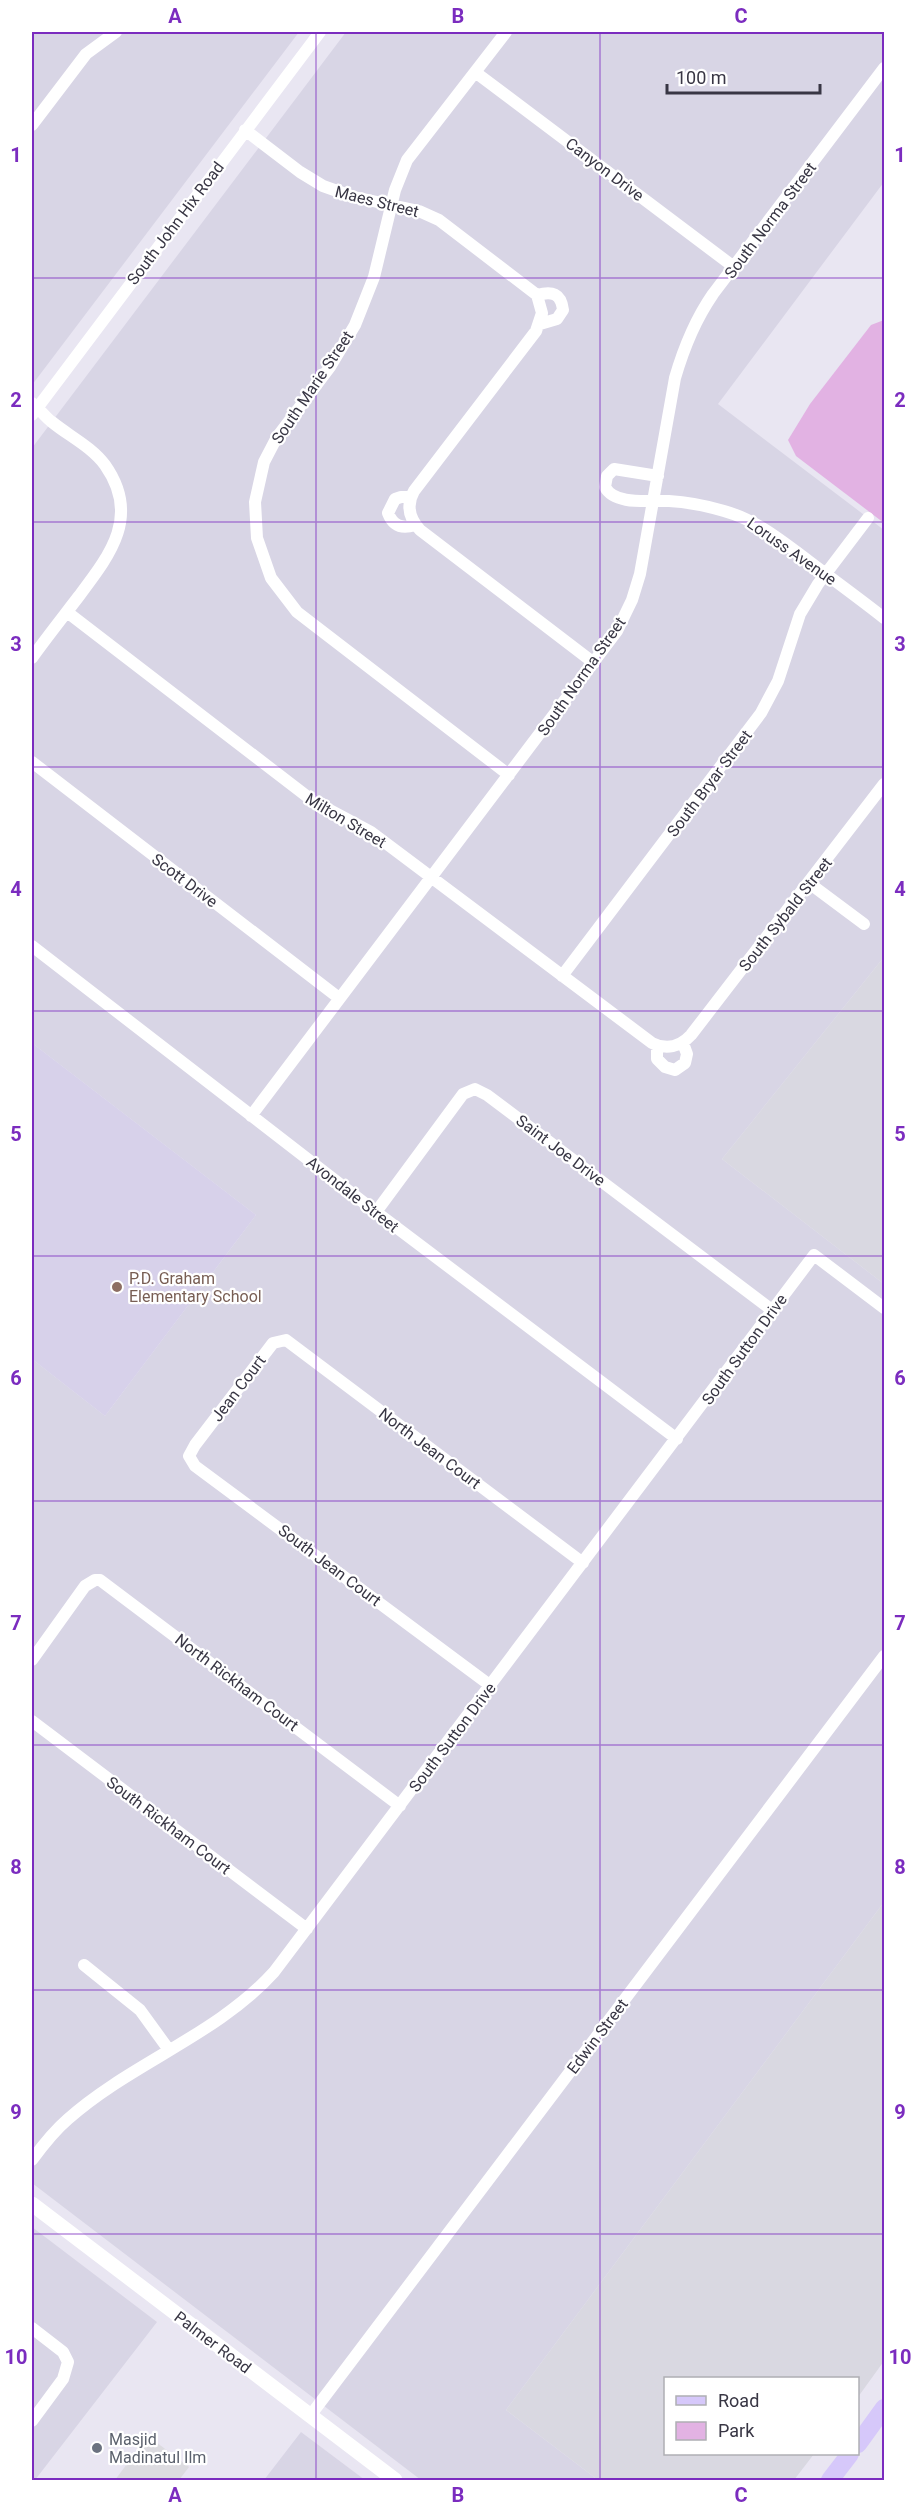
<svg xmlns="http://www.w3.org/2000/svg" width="916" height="2512" font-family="Roboto,sans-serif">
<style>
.residential{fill:#d8d5e5}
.industrial{fill:#d9d8e1}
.education{fill:#d7d1ea}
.green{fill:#e2b2e3}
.parking{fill:#dcdbe0}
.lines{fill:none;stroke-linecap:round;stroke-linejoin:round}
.minor{stroke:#fff;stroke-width:12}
.tertiary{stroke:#fff;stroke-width:15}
.secondary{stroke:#d6c8fa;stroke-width:18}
.grid{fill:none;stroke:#7b2cbf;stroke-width:1.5;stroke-opacity:0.55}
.education-dot{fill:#8d6e63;stroke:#fff;stroke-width:2}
.worship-dot{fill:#6b7280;stroke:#fff;stroke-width:2}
.labels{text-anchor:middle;stroke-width:4.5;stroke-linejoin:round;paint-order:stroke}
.street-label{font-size:16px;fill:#383644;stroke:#fff}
.education-label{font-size:16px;fill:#785e54;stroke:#fff;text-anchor:start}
.worship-label{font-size:16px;fill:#5b616d;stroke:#fff;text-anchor:start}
.neatline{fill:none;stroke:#7b2cbf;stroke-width:2}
.grid-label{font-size:20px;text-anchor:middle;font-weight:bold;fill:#7b2cbf}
</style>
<rect width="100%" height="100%" fill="#e9e6f2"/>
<path class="residential" d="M 32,32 L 299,32 L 32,385 Z
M 346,32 L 884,32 L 884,182 L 718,404 L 884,530 L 884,957 L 722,1159 L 884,1284 L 884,1902 L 506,2410 L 598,2480 L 421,2480 L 32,2183 L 32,1359 L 105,1416 L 256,1215 L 32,1043 L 32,448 Z
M 32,2227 L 157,2322 L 35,2480 L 32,2480 Z
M 301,2432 L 365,2480 L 264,2480 Z"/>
<path class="industrial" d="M 884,957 L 884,1284 L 722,1159 Z
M 884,1902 L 884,2361 L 858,2397 L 858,2378 L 666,2378 L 666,2454 L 814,2454 L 794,2480 L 598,2480 L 506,2410 Z"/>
<path class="education" d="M 32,1043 L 256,1215 L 105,1416 L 32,1359 Z"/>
<path class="green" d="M 884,320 L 884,523 L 796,456 L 788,440 L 810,404 L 871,325 Z"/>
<path class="parking" d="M 148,2436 L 189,2467 L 179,2480 L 115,2480 Z"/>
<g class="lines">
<path class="minor" d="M 506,32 L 407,160 L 395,190 L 374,277 L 355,325 L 330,367 L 277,437 L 264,462 L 255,502 L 257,538 L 271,578 L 297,612 L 509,775
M 475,72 L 734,267
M 32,125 L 86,54 L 116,32
M 245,130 L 300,172 L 323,186 L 354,197 L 419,211 L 439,220 L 537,295 L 542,313 L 536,331 L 414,491 C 406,505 409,518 420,530 L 594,663
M 537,295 C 552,291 561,293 563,310 L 557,319 L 540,324
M 32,415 L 320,32
M 658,476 L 614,469 L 607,476 L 605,487 C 615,506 650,500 669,501 C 687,502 707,506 724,511 C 757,520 783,542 810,562 C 835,581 860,599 884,618
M 410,497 L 401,497 L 395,499 L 388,513 C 393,526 402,529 415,525
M 67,612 L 313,801 L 371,832 L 652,1043 C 666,1050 680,1047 691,1035 L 884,784
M 32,658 C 47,637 63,617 79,596 C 110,555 141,516 105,465 C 92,447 69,436 52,422 C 45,417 40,409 32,403
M 32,762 L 339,998
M 809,883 L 864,924
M 32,946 L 376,1212 L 677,1439
M 562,976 L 761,713 L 778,681 L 800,614 L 818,584 L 868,518
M 657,1045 L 657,1059 L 665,1067 L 675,1070 L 685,1063 L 687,1054 L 683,1043
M 251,1116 L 617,631 L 632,600 L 640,574 L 675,378 C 684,347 695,320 713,294 L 884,68
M 376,1212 L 463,1094 L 475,1089 L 487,1095 L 772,1310
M 32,1660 L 85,1586 L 95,1580 L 100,1580 L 400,1806
M 491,1686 L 195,1466 L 189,1456 L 195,1445 L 273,1343 L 286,1340 L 583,1563
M 32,1721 L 307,1929
M 84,1965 L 140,2010 L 169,2050
M 32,2160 C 43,2145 54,2131 68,2119 C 131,2063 217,2035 274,1972 L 814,1255 L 884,1308
M 32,2328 L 63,2352 L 68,2362 L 63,2379 L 32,2421
M 310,2416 L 884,1656"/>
<path class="tertiary" d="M 32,2204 L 395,2480"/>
<path class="secondary" d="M 858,2444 L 884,2408
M 830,2480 L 850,2454"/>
</g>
<path class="grid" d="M 316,32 L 316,2480M 600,32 L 600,2480M 32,278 L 884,278M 32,522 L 884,522M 32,767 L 884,767M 32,1011 L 884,1011M 32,1256 L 884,1256M 32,1501 L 884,1501M 32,1745 L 884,1745M 32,1990 L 884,1990M 32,2234 L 884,2234"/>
<circle class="education-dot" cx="117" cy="1287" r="6"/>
<circle class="worship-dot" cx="97" cy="2448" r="6"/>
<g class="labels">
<g class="street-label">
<text transform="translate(605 169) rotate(37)" y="6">Canyon Drive</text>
<text transform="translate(377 201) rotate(14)" y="6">Maes Street</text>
<text transform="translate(770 220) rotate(-53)" y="6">South Norma Street</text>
<text transform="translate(175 223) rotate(-53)" y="6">South John Hix Road</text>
<text transform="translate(312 387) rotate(-56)" y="6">South Marie Street</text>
<text transform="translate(792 551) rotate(35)" y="6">Loruss Avenue</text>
<text transform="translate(581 676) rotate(-55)" y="6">South Norma Street</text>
<text transform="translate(709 783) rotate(-53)" y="6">South Bryar Street</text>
<text transform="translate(346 820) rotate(31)" y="6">Milton Street</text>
<text transform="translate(185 880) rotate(37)" y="6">Scott Drive</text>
<text transform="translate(785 914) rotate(-52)" y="6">South Sybald Street</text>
<text transform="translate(561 1150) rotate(37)" y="6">Saint Joe Drive</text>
<text transform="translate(353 1194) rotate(38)" y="6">Avondale Street</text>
<text transform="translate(744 1349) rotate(-54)" y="6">South Sutton Drive</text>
<text transform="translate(238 1388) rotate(-53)" y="6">Jean Court</text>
<text transform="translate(430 1448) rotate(37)" y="6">North Jean Court</text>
<text transform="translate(330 1565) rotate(37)" y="6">South Jean Court</text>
<text transform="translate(237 1682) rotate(37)" y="6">North Rickham Court</text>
<text transform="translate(452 1737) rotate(-53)" y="6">South Sutton Drive</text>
<text transform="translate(169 1825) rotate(37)" y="6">South Rickham Court</text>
<text transform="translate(597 2036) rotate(-53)" y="6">Edwin Street</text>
<text transform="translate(213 2342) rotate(37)" y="6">Palmer Road</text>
</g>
<g class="education-label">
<text x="129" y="1284">P.D. Graham<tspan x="129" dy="18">Elementary School</tspan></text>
</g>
<g class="worship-label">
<text x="109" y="2445">Masjid<tspan x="109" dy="18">Madinatul Ilm</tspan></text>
</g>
</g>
<rect width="916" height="2512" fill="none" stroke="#ffffff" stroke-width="66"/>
<rect x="664" y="2377" width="195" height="78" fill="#ffffff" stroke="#afafb4" stroke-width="1.5"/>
<rect x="676" y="2396" width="30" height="9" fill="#d6c8fa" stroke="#afafb4" stroke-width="1.5"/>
<text x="718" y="2407" font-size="18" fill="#383644">Road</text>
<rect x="676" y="2422" width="30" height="18" fill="#e2b2e3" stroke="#afafb4" stroke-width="1.5"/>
<text x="718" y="2437" font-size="18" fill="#383644">Park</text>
<path d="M667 84v9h153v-9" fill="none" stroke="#383644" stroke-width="3"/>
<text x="676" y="84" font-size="18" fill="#383644" stroke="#ffffff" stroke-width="4.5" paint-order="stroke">100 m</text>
<rect x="33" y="33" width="850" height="2446" class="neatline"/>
<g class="grid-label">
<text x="175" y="23">A</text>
<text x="458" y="23">B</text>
<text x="741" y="23">C</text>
<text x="16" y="162">1</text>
<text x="900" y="162">1</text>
<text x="16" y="407">2</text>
<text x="900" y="407">2</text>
<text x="16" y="651">3</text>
<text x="900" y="651">3</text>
<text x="16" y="896">4</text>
<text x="900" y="896">4</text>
<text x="16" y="1141">5</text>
<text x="900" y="1141">5</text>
<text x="16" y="1385">6</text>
<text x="900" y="1385">6</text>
<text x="16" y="1630">7</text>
<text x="900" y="1630">7</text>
<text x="16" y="1874">8</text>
<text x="900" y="1874">8</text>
<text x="16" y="2119">9</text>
<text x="900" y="2119">9</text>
<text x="16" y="2364">10</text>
<text x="900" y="2364">10</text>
<text x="175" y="2502">A</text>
<text x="458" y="2502">B</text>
<text x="741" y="2502">C</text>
</g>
</svg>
